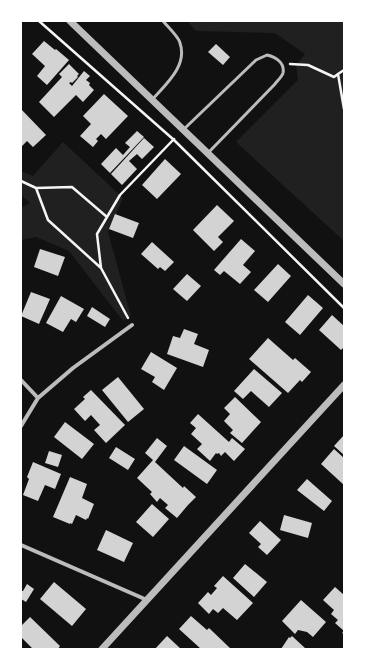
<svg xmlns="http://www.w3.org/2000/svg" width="365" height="670" font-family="Figtree,sans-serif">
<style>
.green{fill:#202020}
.building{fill:#d3d3d3}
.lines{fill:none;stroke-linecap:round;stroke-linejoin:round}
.path{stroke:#f5f5f5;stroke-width:2.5}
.service{stroke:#bcbcbc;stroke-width:3}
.minor{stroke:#bcbcbc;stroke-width:4}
.tertiary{stroke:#bcbcbc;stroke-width:7}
</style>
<rect width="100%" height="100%" fill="#111"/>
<path class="green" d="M 187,21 L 344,21 L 344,241 L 236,142 L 298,80 L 296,65 L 305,54 L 275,33 L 196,31 Z
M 63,142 L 123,198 L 108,232 L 131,316 L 123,321 L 69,251 L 36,237 L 21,240 L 21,208 L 30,203 L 21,195 L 21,171 L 33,176 Z"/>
<path class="building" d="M 44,41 L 55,50 L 56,49 L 69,60 L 47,85 L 37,76 L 45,66 L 32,54 Z
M 216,44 L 230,57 L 223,65 L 208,52 Z
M 69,64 L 79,74 L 77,76 L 78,77 L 72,83 L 71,82 L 69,83 L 72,86 L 84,71 L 90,76 L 86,80 L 90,83 L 89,85 L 94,90 L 83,102 L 76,95 L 54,117 L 39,102 L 62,77 L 59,74 Z
M 104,94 L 128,116 L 106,139 L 101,134 L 96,139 L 98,141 L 93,147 L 80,136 L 91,124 L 83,116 Z
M 21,109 L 46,135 L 33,147 L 27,141 L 21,147 Z
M 137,131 L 144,137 L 110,173 L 101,164 L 116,148 L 123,155 L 130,147 L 125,143 Z
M 144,138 L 154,147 L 142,159 L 137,154 L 129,161 L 137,169 L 122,185 L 111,174 Z
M 165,159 L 181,174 L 157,199 L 142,185 Z
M 217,205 L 234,221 L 218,237 L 223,242 L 214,251 L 193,230 Z
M 115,214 L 139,223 L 133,238 L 109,229 Z
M 241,239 L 255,251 L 243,265 L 251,272 L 240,284 L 224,271 L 220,275 L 214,270 Z
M 152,242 L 174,262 L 165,271 L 160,267 L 158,269 L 141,254 Z
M 40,249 L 65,257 L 58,276 L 34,267 Z
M 278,264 L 291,276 L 268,302 L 254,290 Z
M 187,274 L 201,286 L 187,301 L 173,289 Z
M 31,292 L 50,299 L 39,324 L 21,316 Z
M 308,295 L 323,308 L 300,335 L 285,322 Z
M 61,296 L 84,309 L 76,322 L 71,319 L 63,332 L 46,323 Z
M 92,307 L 110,319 L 105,327 L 87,316 Z
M 332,315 L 344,326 L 344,347 L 341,350 L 319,330 Z
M 184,329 L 198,334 L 194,344 L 209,350 L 203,367 L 167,354 L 173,336 L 180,338 Z
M 268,338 L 293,360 L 295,358 L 311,372 L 302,382 L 300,380 L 288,393 L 249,359 Z
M 151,352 L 177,368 L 164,390 L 152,382 L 155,377 L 141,369 Z
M 254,369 L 282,393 L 269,407 L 251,391 L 243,399 L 234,391 Z
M 118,377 L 144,409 L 128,422 L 102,390 Z
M 91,390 L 125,425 L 106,443 L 94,430 L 100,425 L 91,415 L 85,421 L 74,409 L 85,399 L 83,397 Z
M 235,397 L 261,422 L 242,443 L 230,433 L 233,430 L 224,421 L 230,414 L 224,408 Z
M 198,414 L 229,442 L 232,438 L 245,449 L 234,461 L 225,452 L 221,456 L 219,453 L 217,454 L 216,453 L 210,461 L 197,449 L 202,444 L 191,434 L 196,428 L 190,423 Z
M 65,422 L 94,444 L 82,459 L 54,437 Z
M 344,435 L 344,455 L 334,446 Z
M 157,438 L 167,446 L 155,462 L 183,488 L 184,486 L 196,497 L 188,505 L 177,518 L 165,508 L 168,505 L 160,498 L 157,502 L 150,494 L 152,492 L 137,478 L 153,460 L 145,453 Z
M 184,446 L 217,470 L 207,484 L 174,460 Z
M 116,447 L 135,459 L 128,470 L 109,458 Z
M 334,449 L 344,458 L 344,485 L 321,464 Z
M 49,451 L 62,455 L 58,467 L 45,463 Z
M 33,462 L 61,474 L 55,489 L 45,485 L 38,501 L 23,495 L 29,479 L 27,477 Z
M 70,477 L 87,484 L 82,498 L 94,504 L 88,519 L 87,518 L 86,520 L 76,515 L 72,524 L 70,523 L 70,524 L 53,517 Z
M 307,479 L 332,501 L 324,511 L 297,490 Z
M 152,504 L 169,519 L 153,537 L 136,522 Z
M 284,515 L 312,523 L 308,538 L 280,530 Z
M 260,521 L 281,540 L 267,555 L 258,547 L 261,544 L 249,533 Z
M 106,530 L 133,543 L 124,562 L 97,550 Z
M 245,564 L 267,582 L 254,597 L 233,578 Z
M 223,576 L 253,603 L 237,620 L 223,608 L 218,613 L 213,609 L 209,614 L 198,603 L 208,592 L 211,595 L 217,588 L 214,586 Z
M 54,582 L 86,609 L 72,626 L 40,599 Z
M 27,584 L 34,589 L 26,602 L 21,599 L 21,591 L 23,591 Z
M 335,587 L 344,595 L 344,634 L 342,633 L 344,631 L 335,623 L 338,620 L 331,614 L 334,610 L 323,600 Z
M 301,600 L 326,622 L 313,637 L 307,632 L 298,630 L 295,634 L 282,621 Z
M 191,616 L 207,630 L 209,628 L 231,649 L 201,649 L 179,629 Z
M 30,617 L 60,646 L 58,649 L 33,649 L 21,637 L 21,626 Z
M 167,636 L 181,649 L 155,649 Z
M 292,636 L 305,648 L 305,649 L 281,649 L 289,637 L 290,638 Z"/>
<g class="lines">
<path class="path" d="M 39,21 L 174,140 L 344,308
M 290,64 L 308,65 L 334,77 L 338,74
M 344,70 L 338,74 L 344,109
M 21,181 L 36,188 L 72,187 L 107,217
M 36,188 L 48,220 L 101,268
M 128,318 L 101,268 L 97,234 L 120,195 L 174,139"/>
<path class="service" d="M 152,100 C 165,85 188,66 180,43 C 179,37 167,26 163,21
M 183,130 L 256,60 L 267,55 C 276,57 285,63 283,73 C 282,77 277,81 275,84 L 208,153"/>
<path class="minor" d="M 21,380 L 38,398
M 21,426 L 38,398 L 73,368 L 132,325
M 21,545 L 147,600"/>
<path class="tertiary" d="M 70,21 L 344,284
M 102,649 L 344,385"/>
</g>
<rect width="365" height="670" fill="none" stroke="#ffffff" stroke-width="44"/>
</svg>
